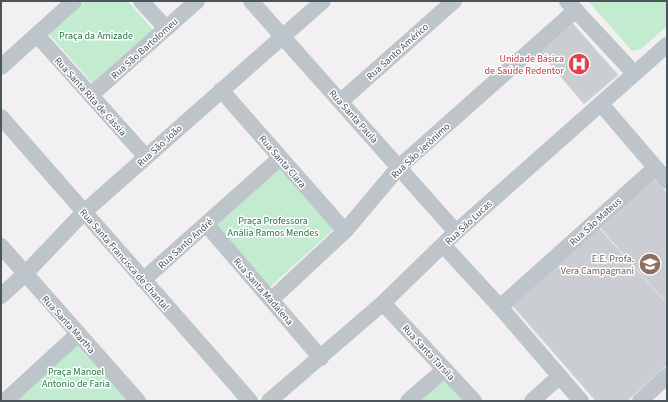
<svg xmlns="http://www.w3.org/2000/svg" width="668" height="402" font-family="'Source Sans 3',sans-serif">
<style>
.green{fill:#c3ebd0}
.building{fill:#cacdd2;stroke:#d4d6da}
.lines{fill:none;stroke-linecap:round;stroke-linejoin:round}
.minor{stroke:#bdc5cb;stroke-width:16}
.labels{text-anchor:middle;stroke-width:3;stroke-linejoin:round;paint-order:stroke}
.park-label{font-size:10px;fill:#217646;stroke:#fff}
.street-label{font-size:10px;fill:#49545b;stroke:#fff}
.health-label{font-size:10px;fill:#be3a42;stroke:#fff;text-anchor:end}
.education-label{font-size:10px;fill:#785e54;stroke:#fff;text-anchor:end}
</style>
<rect width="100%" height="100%" fill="#f2f0f0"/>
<path class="green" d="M 85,1 L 128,1 L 154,31 L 93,84 L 48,33 Z
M 588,1 L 667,1 L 667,26 L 641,49 L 632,51 Z
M 279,164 L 336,227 L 270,287 L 211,223 Z
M 77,342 L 130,401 L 11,401 Z
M 444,374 L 468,401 L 415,401 Z"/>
<path class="building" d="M 573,24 L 618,75 L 584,104 L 540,52 Z
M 652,177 L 667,193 L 667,303 L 599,226 Z
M 598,227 L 667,304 L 667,365 L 627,401 L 596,401 L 513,306 Z"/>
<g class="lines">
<path class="minor" d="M 141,1 L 166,28
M 251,1 L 456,232
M 567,1 L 634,73
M 37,35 L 146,157
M 1,67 L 74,1
M 221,90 L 345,231
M 91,95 L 197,1
M 341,101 L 454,1
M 601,104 L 667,181
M 1,117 L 250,401
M 206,224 L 321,358
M 443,245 L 500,307 L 581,401
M 1,246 L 138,401
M 143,280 L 280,158
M 1,296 L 25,274 L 84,212 L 323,1
M 272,299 L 345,231 L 399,167 L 576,10
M 383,303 L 474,401
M 500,307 L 655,168
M 5,401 L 78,334
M 269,401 L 383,303 L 456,232 L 667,45
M 408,401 L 445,369
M 532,401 L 560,376
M 640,401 L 667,376"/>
</g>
<defs>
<g id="hospital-disc" transform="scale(1.15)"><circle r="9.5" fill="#e0444e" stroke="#fff"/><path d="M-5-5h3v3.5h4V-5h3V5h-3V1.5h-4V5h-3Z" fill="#fff"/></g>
<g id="school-disc" transform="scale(1.15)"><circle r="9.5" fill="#8d6e63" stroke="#fff"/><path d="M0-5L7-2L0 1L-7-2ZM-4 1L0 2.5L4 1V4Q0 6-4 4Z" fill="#fff"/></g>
</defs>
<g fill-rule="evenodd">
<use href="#hospital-disc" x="579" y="64"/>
<use href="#school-disc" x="650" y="264"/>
</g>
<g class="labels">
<g class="park-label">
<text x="96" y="39">Praça da Amizade</text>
<text x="273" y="224">Praça Professora<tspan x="273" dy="12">Anália Ramos Mendes</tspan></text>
<text x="76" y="375">Praça Manoel<tspan x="76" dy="12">Antonio de Faria</tspan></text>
</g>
<g class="street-label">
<text transform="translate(144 48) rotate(-42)" y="4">Rua São Bartolomeu</text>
<text transform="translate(397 51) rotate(-42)" y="4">Rua Santo Américo</text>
<text transform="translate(91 96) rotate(48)" y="4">Rua Santa Rita de Cássia</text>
<text transform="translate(354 116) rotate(48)" y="4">Rua Santa Paula</text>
<text transform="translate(159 145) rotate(-42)" y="4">Rua São João</text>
<text transform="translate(420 150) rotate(-43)" y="4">Rua São Jerônimo</text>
<text transform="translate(283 161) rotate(49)" y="4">Rua Santa Clara</text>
<text transform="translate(595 221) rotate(-42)" y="4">Rua São Mateus</text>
<text transform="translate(468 222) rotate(-43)" y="4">Rua São Lucas</text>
<text transform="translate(185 243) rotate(-42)" y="4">Rua Santo André</text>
<text transform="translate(125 259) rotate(49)" y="4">Rua Santa Francisca de Chantal</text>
<text transform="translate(264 291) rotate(49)" y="4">Rua Santa Madalena</text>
<text transform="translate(69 324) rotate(48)" y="4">Rua Santa Martha</text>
<text transform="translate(429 352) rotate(47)" y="4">Rua Santa Tarsila</text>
</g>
<g class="health-label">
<text x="564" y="62">Unidade Básica<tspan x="564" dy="12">de Saúde Redentor</tspan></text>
</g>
<g class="education-label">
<text x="634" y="262">E.E. Profa.<tspan x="634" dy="12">Vera Campagnani</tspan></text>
</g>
</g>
<rect width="668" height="402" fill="none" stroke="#49545b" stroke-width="4"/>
</svg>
